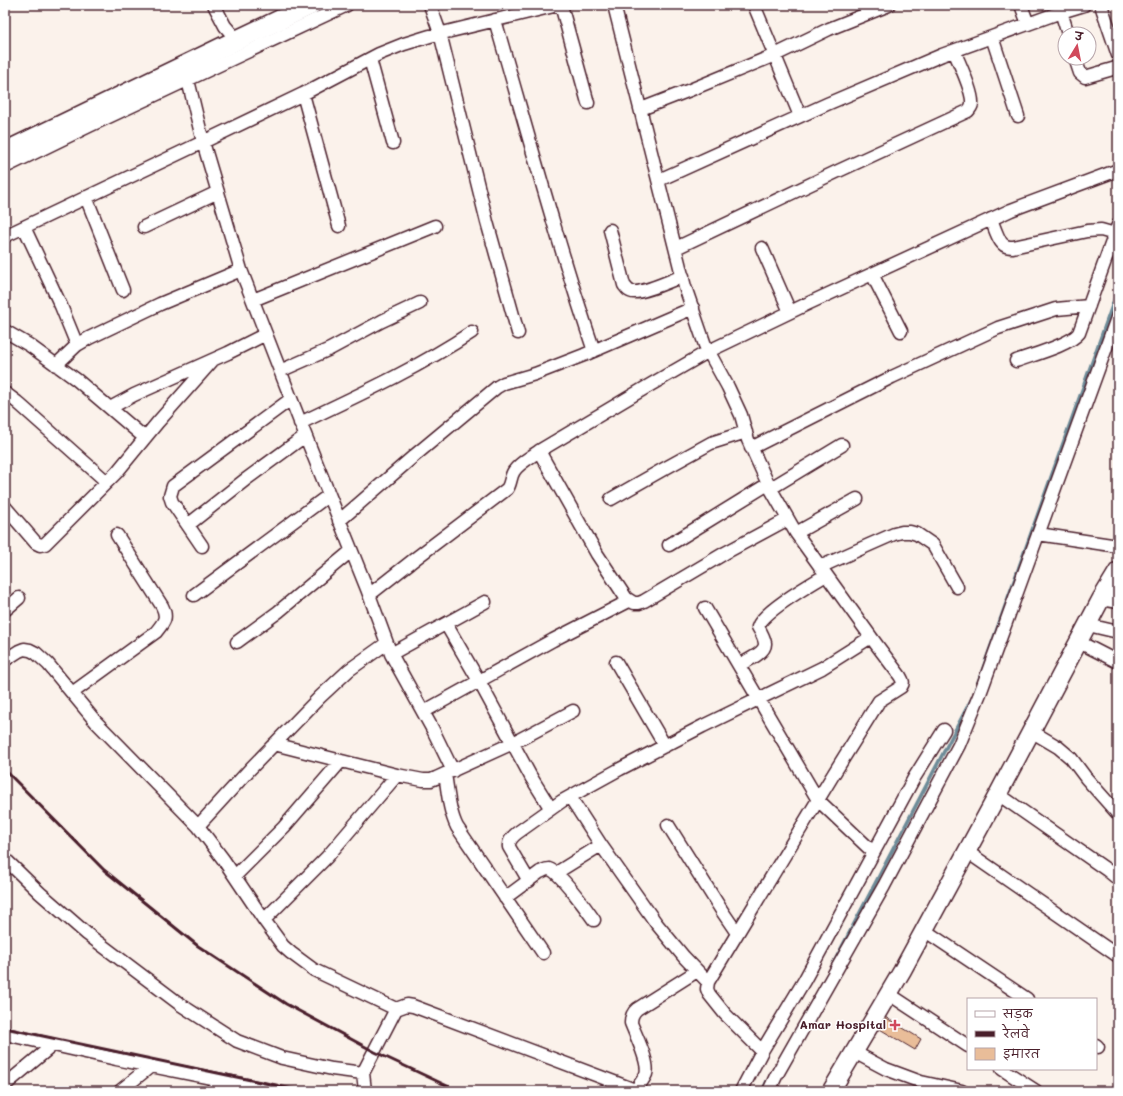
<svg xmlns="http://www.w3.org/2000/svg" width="1123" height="1096" font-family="Mali,'Playpen Sans Deva',sans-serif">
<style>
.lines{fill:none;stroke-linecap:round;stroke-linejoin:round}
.stream{stroke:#6d8b98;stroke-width:3.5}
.building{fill:#e9bd99;stroke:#4a1f2b}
.street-casing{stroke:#4a1f2b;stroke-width:15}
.secondary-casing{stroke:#4a1f2b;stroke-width:20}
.primary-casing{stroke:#4a1f2b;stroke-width:22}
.street{stroke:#fff;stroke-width:12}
.secondary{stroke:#fff;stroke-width:17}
.primary{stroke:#fff;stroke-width:19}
.rail{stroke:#4a1f2b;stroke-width:3}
.poi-dot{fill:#d1495b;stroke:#fff;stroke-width:1.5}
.labels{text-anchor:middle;stroke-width:3;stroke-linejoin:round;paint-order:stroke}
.poi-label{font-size:12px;font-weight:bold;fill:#4a1f2b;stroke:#fff;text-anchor:end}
</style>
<rect width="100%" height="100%" fill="#fbf2eb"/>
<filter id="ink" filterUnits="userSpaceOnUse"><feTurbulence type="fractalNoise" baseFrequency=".025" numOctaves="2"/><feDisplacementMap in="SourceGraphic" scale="8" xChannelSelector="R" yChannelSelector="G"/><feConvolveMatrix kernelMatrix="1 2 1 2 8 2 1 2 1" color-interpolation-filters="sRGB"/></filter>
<g filter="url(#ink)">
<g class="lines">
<path class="stream" d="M 833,964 L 973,696 L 1118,289
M 762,1091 L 767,1081"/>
</g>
<path class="building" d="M 885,1017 L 921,1039 L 915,1050 L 878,1028 Z"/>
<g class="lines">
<g class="street-casing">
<path id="street" d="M 214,5 L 225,26 L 237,40
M 430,5 L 440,33 L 487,222 L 518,333
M 561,5 L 588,103
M 614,5 L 685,287 L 705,345 L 728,387 L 741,415 L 748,440 L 768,484 L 796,533 L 876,644 L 900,676 C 903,681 904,683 901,687 L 879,701 L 833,775 L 708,982 L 707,989 L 709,994 L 725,1014 L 762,1051
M 754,5 L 800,116
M 1021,5 L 1028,24
M 1101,5 L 1118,55
M 1061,12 L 1068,34
M 495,20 C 527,130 557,242 594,351
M 992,37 L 1018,116
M 1075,58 L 1080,73 L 1085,77 L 1116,68 L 1118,66
M 370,59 L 393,143
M 188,80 L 203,142 L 241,270 L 304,432 L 367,589 L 391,654 L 433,730 L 453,771
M 303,94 L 339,226
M 641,109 L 690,90 L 775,55 L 829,29 L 889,5
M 5,167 L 89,126 L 347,5
M 659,180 L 827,104 L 942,55 L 1061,12 L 1084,5
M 86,197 L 123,290
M 991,219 C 994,226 999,244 1006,246 C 1008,247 1011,247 1013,247 L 1087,231 L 1101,230 L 1115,234
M 24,227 L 61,306 L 77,345
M 144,227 L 218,192
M 610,230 L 624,285 C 627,289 629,292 634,292 C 644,293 672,280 683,276
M 5,236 L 203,142 L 303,94 L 379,54 L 404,44 L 430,36 L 558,5
M 676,248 L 834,173 L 968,111 C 970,108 972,107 972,103 C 973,92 959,62 954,51
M 762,248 L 790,312
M 872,274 L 901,331
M 253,300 L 435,226
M 5,331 L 29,345 L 77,380 L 145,438
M 1016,361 C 1032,355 1070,345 1079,333 L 1118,225
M 56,365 L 77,345 L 89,338 L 160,304 L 241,270
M 280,371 L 330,349 L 382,321 L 420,303
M 5,393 L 17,402 L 107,482
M 110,408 L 134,395 L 228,353 L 266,334
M 300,423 C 359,395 418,368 472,332
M 751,448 L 892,377 L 998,328 L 1056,309 L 1089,306
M 539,451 L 597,554 L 626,598 L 634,603 L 639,603 L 644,601 L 725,553 L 788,519
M 771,488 L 842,445
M 611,499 L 662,470 L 711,443 L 746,432
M 5,507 L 36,543 L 40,545 L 45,544 L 117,472 L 158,422 L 213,360
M 339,521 L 414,456 L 497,387 L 504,383 L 535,374 L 584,355 L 693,308
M 188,525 L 245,480 L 305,436
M 796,533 L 857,499
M 1038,534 L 1118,546
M 669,545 L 768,484
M 202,546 L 172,502 L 170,496 L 173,486 L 291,399
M 820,567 L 869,545 L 894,534 L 902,532 L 910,532 L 917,534 L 933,545 L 957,587
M 194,595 L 329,495
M 369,595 L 416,558 L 507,489 C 511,484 510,477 514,471 C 519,463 531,457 539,451 L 650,385 L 709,351 L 807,304 L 1011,210 L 1118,170
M 1101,599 L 1118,602
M 705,608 L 818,800 L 873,852
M 5,610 L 19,598
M 446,624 L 479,681 L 531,777 L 551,809
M 1088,625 L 1118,632
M 237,642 L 278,612 L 351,551
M 1079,642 L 1118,662
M 391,654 L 485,602
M 5,660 L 19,651 L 24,649 L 30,650 L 36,653 L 48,664 L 96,722 L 198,826 L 223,859 L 264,920 L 283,946 L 291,953 L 314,970 L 396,1009
M 616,662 L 665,746
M 739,665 C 746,661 766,653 765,643 C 764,637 761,632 758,627 C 762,612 811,584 826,575
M 72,693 L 156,632 C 164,622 168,618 162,606 L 117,535
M 423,712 L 553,640 L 629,601
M 1031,731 L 1058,747 L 1071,758 L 1086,778 L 1118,814
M 274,744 L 397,775 L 423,780 L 431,780 L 436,778 L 513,743 L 573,711
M 445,774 C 448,792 449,811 457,827 L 543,953
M 998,794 L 1107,870 L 1118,879
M 570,797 L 601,845 L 656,923 L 684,957 L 708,982
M 668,825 L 722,911 L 737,933
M 198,826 L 251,768 L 320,697 L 349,670 L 387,643
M 966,851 L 1118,956
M 5,859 L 40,893 L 87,934 L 181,1005 L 237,1041 L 282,1058 L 332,1069 L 363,1073
M 556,873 L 601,845
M 235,876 L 284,827 L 341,761
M 529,881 L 509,847 C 508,841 512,837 517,833 L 562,801 L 620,769 L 703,726 L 822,668 L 871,637
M 505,898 L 540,872 C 543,871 545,869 549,869 C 559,871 587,910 594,920
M 264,920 L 327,857 L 397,775
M 924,930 L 1027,999
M 889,994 L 968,1046
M 5,1034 L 116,1059 L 276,1091
M 1096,1045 L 1098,1047
M 854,1052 L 886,1069 L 921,1082 L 962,1091
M 1002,1069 L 1036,1091
M 5,1085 L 53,1045
M 636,1090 C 639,1085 644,1079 646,1074 C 650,1063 635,1034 631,1023 C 631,1017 632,1013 637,1009 L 697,971
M 120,1091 L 151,1066
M 211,1091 L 225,1081
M 365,1091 L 363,1073 L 396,1009 L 407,1005 L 413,1006 L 638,1091
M 741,1091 L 762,1051 L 804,981 L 914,778 L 944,730
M 769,1091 L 776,1076 L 884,886 L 959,745 L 981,691 L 1118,315"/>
</g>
<g class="secondary-casing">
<path id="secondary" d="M 831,1091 L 869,1027 L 902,971 L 998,794 L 1101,599 L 1118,571"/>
</g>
<g class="primary-casing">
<path id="primary" d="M 5,152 L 233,42 L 311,5"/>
</g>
<use href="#street" class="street"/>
<use href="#secondary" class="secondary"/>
<use href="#primary" class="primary"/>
<path class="rail" d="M 5,770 L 104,870 L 198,946 L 286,1004 L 375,1052 L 458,1091
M 5,1028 L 302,1091"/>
</g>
</g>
<path class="poi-dot" d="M893 1019h4v4h4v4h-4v4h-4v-4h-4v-4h4z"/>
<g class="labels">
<g class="poi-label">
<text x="886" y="1029">Amar Hospital</text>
</g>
</g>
<rect width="1123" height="1096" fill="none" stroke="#fff" stroke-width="20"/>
<rect x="10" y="10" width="1103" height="1076" fill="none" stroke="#4a1f2b" stroke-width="1.5" filter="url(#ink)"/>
<rect x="967" y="998" width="130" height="72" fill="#ffffff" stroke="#b7a5aa"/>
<rect x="975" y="1011" width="20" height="6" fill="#ffffff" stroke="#b7a5aa"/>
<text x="1003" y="1018" font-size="12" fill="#4a1f2b">सड़क</text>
<rect x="975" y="1031" width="20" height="6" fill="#4a1f2b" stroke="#b7a5aa"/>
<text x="1003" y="1038" font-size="12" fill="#4a1f2b">रेलवे</text>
<rect x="975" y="1048" width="20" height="12" fill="#e9bd99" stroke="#b7a5aa"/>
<text x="1003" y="1058" font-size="12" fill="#4a1f2b">इमारत</text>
<g transform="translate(1077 46) rotate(10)"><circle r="19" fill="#ffffff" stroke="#b7a5aa"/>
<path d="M0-3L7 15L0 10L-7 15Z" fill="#d1495b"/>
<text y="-6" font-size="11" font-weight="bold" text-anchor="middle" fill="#4a1f2b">उ</text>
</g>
</svg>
